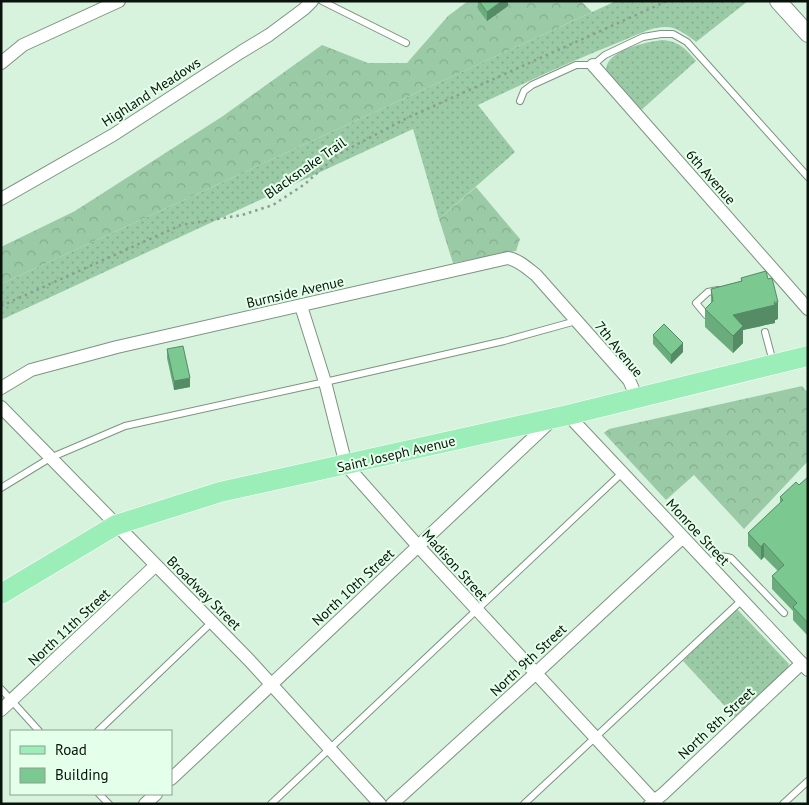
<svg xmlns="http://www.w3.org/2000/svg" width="809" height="805" font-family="'PT Sans',sans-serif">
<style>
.grass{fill:url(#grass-dots)}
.forest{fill:url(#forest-crowns)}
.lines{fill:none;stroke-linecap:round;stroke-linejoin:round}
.service-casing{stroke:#7c9481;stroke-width:8}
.minor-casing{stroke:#7c9481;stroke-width:14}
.tertiary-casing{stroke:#7c9481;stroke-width:18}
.primary-casing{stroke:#fff;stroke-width:21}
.path{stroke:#8a9f8f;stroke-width:2.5;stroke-dasharray:2.5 4;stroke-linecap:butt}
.service{stroke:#fff;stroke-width:6}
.minor{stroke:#fff;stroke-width:12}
.tertiary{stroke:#fff;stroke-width:16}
.primary{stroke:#9ceeb8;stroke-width:20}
.wall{fill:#6aac7c}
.shaded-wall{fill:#568c65}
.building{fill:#7bc890;stroke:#568c65}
.labels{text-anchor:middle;stroke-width:4;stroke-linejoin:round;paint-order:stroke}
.street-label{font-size:14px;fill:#09120b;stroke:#e4ffea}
</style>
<defs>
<pattern id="grass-dots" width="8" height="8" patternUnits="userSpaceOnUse" patternTransform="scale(1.25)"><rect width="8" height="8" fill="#9bcba6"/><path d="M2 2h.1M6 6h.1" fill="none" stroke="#84ad8e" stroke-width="1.8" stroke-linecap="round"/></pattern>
<pattern id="forest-crowns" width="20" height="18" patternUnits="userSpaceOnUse" patternTransform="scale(1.25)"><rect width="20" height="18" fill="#9bcba6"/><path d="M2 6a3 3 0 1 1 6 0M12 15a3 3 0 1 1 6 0" fill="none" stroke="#84ad8e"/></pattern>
</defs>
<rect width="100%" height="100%" fill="#d7f2dd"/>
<path class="grass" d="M 616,1 L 748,1 L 696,42 C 687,35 677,27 666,27 C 652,26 635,36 622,41 C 573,60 525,83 478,105 L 515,152 L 439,219 L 413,129 L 1,320 L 1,284 Z
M 662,40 C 679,41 686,49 696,61 L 638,113 C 630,104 613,87 608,77 C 596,52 646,42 662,40 Z
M 737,609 L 789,664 L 787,669 L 735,717 L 683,661 Z"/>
<path class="forest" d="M 468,1 L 581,1 L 592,12 L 1,284 L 1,247 L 75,211 L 223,116 L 322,45 L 368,63 L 407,63 L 448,16 Z
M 476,187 L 520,239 L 516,251 L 453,263 L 439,219 Z
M 802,386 L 808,393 L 808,461 L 744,529 L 694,475 L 666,500 L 604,433 L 609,429 Z"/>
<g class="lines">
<g class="service-casing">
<path id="service" d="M 322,1 L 406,43
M 520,101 L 524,91 L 532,85 L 576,65 L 593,65 L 605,55 L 643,37 L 661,34 L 673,34 L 687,42 L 808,177
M 706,315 L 696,303 L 708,292 L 718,290
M 765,332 L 773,362
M 1,488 L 50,458 L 125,426 L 325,382 L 504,341 L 576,321
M 708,564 C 716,558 721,554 731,558 L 784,613
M 1,689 L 39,731
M 98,731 L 212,622
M 99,794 L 109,804
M 271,804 L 622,473
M 524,804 L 742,600
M 783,804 L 808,781"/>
</g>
<g class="minor-casing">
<path id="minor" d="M 1,63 L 23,45 L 119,1
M 593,65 L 808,309
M 1,199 L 113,135 L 241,52 L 269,35 L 304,9 L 312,1
M 301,306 L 325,382 L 346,465 L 418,546 L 657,804
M 1,388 L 31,370 L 117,347 L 508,258 C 519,260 527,268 536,275 L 629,380 L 637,398
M 1,407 L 250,661 L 380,804
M 568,415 L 808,670
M 1,710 L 156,565
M 171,779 L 552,420
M 145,804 L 156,794
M 392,804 L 535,674 L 683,537
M 650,804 L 663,794 L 802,663"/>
</g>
<g class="tertiary-casing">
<path id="tertiary" d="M 778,1 L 808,34"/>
</g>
<g class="primary-casing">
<path id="primary" d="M 1,594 L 116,525 L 220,492 L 568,415 L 808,356"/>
</g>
<path class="path" d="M 1,306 L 181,225 L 242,215 L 273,205 L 305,184 L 337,155 L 407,118 L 667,1"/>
<use href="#service" class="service"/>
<use href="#minor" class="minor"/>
<use href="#tertiary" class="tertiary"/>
<use href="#primary" class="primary"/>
</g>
<path class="wall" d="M 478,1 L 508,1 L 508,6 L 487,21 L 478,9 Z
M 741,278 L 778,319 L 775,320 L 775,323 L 743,330 L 743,343 L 733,353 L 705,327 L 705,309 L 711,303 L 711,289 L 741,281 Z
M 653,335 L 683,352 L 671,364 L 653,344 Z
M 167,349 L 190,387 L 174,390 L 167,358 Z
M 808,477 L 808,636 L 793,620 L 793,611 L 772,589 L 772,576 L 778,571 L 764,557 L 761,560 L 748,546 L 748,533 L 780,503 L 780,497 L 799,485 Z"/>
<path class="shaded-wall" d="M 502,1 L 508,1 L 508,6 L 487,21 L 487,12 Z
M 778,302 L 778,319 L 775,320 L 775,323 L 743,330 L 743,343 L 733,353 L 733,315 Z
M 683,343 L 683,352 L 671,364 L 671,355 Z
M 190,378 L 190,387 L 174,390 L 174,381 Z
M 764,543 L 764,557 L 761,560 L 761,547 Z"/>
<path class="building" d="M 479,1 L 502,1 L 487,12 Z
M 766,271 L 768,279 L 772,278 L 778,302 L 774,302 L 775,305 L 733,315 L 743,326 L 733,336 L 705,309 L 713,301 L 711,289 L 742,281 L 741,278 Z
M 664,324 L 683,343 L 671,355 L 653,335 Z
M 183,346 L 190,378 L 174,381 L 167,349 Z
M 808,477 L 808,623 L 793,607 L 797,603 L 772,576 L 784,565 L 764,543 L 761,547 L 748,533 L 783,500 L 780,497 L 796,482 L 799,485 Z"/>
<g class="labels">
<g class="street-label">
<text transform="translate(151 92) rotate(-33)" y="5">Highland Meadows</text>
<text transform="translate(305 168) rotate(-35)" y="5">Blacksnake Trail</text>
<text transform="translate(711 177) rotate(49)" y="5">6th Avenue</text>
<text transform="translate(295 292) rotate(-13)" y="5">Burnside Avenue</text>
<text transform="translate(619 349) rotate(51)" y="5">7th Avenue</text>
<text transform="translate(396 454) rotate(-13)" y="5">Saint Joseph Avenue</text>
<text transform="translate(698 532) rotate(47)" y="5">Monroe Street</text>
<text transform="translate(455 565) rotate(48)" y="5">Madison Street</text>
<text transform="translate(353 587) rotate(-43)" y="5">North 10th Street</text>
<text transform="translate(204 593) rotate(45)" y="5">Broadway Street</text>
<text transform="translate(69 627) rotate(-43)" y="5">North 11th Street</text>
<text transform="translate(528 660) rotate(-43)" y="5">North 9th Street</text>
<text transform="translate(716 723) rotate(-43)" y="5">North 8th Street</text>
</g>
</g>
<rect width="809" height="805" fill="none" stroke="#09120b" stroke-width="5"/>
<rect x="10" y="730" width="162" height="65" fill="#e4ffea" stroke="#8ca091"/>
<rect x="20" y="746" width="25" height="8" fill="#9ceeb8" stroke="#8ca091"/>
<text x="55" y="755" font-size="15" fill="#09120b">Road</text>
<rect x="20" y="768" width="25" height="15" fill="#7bc890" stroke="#8ca091"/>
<text x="55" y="780" font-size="15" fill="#09120b">Building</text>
</svg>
